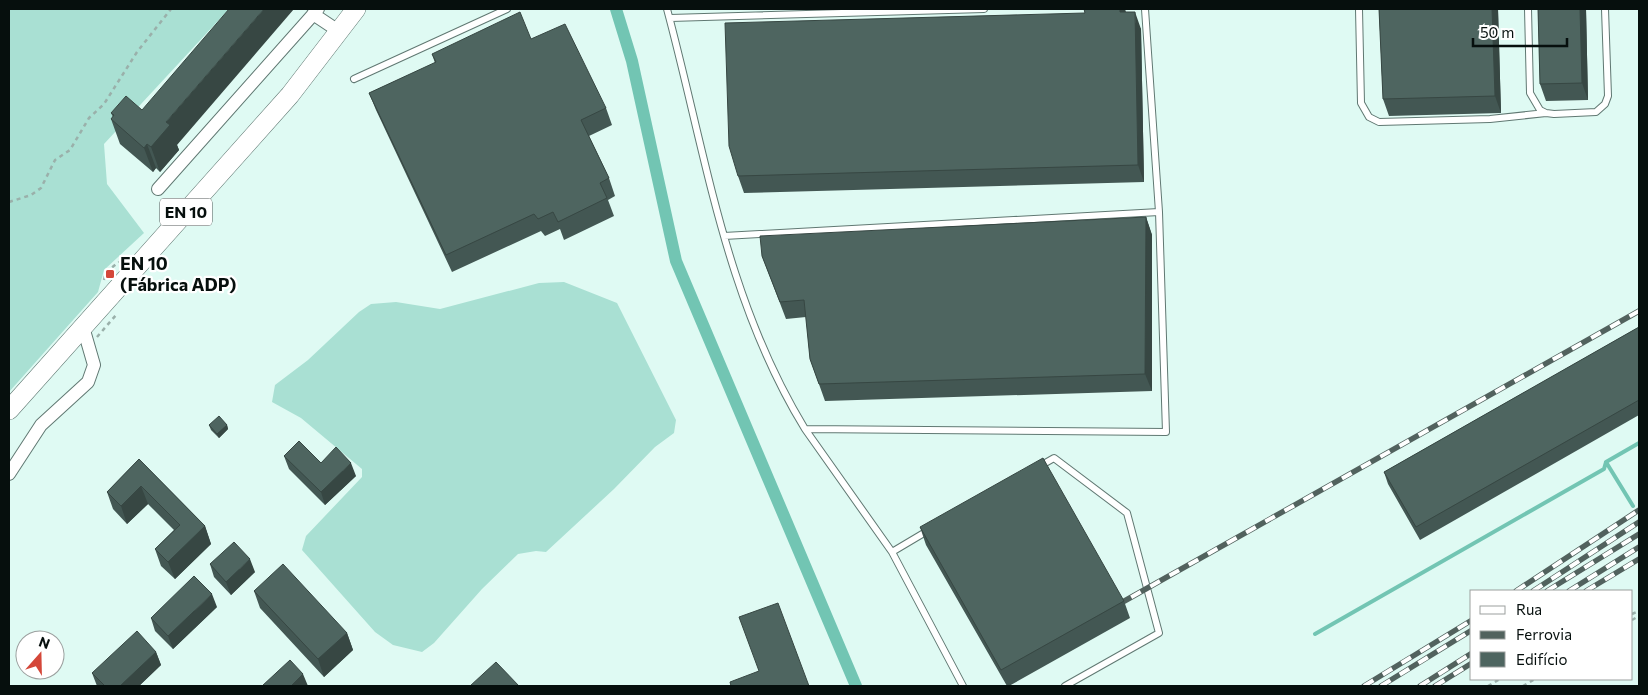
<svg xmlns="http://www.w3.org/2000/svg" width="1648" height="695" font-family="Commissioner,sans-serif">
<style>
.grass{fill:#a9e0d3}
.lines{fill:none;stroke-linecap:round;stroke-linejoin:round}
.stream{stroke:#72c5b3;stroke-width:4}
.canal{stroke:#72c5b3;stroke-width:12}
.lane-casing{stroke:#607872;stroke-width:8}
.street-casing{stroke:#607872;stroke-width:14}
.primary-casing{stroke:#607872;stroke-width:20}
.path{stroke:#9ab0aa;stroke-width:2.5;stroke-dasharray:4 4;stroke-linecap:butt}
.lane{stroke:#fff;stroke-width:6}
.street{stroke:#fff;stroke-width:12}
.primary{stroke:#fff;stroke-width:19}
.rail-casing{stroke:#52625e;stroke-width:5.5}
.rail{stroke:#fff;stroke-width:4;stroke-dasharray:11;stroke-linecap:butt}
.wall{fill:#435753}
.shaded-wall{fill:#374743}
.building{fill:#4e6560;stroke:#374743}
.poi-dot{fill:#d44739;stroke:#fff;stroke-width:2}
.labels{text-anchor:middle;stroke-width:4.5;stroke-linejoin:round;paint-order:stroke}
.shield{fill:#fff;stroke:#515756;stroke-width:1}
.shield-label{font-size:16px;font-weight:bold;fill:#060f0d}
.poi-label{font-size:18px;font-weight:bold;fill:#060f0d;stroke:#fff;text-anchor:start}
</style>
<rect width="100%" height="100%" fill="#dffaf3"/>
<path class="grass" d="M 9,9 L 229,9 L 104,144 L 107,184 L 144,233 L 104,270 L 98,292 L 9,392 Z
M 564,282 L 617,303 L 676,420 L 674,433 L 655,447 L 614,489 L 546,552 L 536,551 L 518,554 L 482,589 L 434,643 L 422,652 L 393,645 L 375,632 L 302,550 L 306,536 L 362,477 L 362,469 L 301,418 L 272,402 L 275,385 L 308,360 L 359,312 L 371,304 L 396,302 L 440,309 L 539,283 Z"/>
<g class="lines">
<path class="stream" d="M 1606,462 L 1633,506
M 1315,634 L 1604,469 L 1606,462 L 1639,443"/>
<path class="canal" d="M 616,9 L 632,61 L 676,261 L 856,686"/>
<g class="lane-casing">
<path id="lane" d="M 667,9 C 706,154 725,298 805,429 L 1166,432 L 1159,212 L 1145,9
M 1359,9 L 1361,103 L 1369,117 L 1379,122 L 1490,119 L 1546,113
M 1528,9 L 1530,93 L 1540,110 L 1546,113 L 1554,114 L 1596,112 L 1605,104 L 1608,96 L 1605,9
M 670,18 L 984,9
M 354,79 L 507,9
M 724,236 L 1159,212
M 805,429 L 892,552 L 963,686
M 1040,466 L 1054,458 L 1127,513 L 1159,633 L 1065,686
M 892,552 L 929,530"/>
</g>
<g class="street-casing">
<path id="street" d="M 313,14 L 340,32
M 158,189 L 318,9
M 9,474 L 41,425 L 88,382 L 94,365 L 83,327"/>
</g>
<g class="primary-casing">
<path id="primary" d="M 9,410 L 290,95 L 356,9"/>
</g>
<path class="path" d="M 9,202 L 31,195 L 41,188 L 55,160 L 70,150 L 89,118 L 104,104 L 137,52 L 171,9
M 104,280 L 106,272 L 119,262
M 97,337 L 116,315
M 1632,614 L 1639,611
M 1632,620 L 1639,616
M 1488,686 L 1500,679
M 1523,686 L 1535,679"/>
<use href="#lane" class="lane"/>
<use href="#street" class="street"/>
<use href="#primary" class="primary"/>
<g class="rail-casing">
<path id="rail" d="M 1516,591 L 1639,510
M 1533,591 L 1639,522
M 1547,591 L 1639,534
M 1569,591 L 1639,547
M 1586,591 L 1639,559
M 1112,608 L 1639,311
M 1364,686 L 1472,620
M 1381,686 L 1472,630
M 1420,686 L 1472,653
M 1435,686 L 1472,663"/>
</g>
<use href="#rail" class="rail"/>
</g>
<path class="wall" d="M 1084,9 L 1125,9 L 1126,12 L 1141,29 L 1144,182 L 744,193 L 738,176 L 1085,13 Z
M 1379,9 L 1498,9 L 1501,113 L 1389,116 L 1383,99 Z
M 1538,9 L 1586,9 L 1588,100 L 1546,101 L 1540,84 Z
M 531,39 L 606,108 L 612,125 L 589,136 L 609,178 L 615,196 L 608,200 L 614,216 L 564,240 L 560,229 L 545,236 L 541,231 L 452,272 L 376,110 L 369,93 L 435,63 L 432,54 Z
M 111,113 L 177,145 L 179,150 L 160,172 L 156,168 L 153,172 L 120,144 L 111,119 L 113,117 Z
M 1146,217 L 1152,235 L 1152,391 L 825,401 L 810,359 L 806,317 L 786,319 L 762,256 Z
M 1639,327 L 1639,415 L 1420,540 L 1388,484 L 1384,472 Z
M 209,425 L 227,425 L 228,429 L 219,438 L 211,430 Z
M 284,456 L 321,463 L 356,476 L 325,505 L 289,469 Z
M 139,459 L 205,526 L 211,544 L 175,579 L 161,566 L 155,549 L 174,530 L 148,504 L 127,524 L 113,509 L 107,492 Z
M 920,527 L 1124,601 L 1130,618 L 1009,686 L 1007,686 L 926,545 Z
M 210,564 L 255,572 L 231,595 L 214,577 Z
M 254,591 L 347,633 L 353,650 L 324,677 L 260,608 Z
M 217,607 L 173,649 L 155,631 L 151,618 Z
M 156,652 L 161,665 L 139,686 L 97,686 L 92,673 Z"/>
<path class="shaded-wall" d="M 264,9 L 294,9 L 177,145 L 179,150 L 160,172 L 151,147 L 166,122 Z
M 1120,9 L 1125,9 L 1126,29 L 1120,12 Z
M 1492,9 L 1498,9 L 1501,113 L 1495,96 Z
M 1580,9 L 1586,9 L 1588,100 L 1582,83 Z
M 1135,12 L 1141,29 L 1144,182 L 1138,165 Z
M 147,144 L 156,168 L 153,172 L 144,148 Z
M 1146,217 L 1152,235 L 1152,391 L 1145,374 Z
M 227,425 L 228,429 L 219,438 L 217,434 Z
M 351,463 L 356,476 L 325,505 L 321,492 Z
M 141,486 L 148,504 L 127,524 L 121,506 Z
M 205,526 L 211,544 L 175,579 L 168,562 Z
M 250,559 L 255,572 L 231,595 L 226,582 Z
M 212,594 L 217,607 L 173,649 L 168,636 Z
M 347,633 L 353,650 L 324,677 L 318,659 Z
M 156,652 L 161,665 L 139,686 L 120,686 Z
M 303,674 L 308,686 L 291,686 Z"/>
<path class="building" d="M 229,9 L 264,9 L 166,122 L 170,125 L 151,147 L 147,144 L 144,148 L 111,119 L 114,115 L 111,113 L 126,96 L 142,110 Z
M 1084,9 L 1120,9 L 1120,12 L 1135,12 L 1138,165 L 738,176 L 729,146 L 725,23 L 1085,13 Z
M 1379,9 L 1492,9 L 1495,96 L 1383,99 Z
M 1538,9 L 1580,9 L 1582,83 L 1540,84 Z
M 520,12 L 531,39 L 565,24 L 606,108 L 581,120 L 609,178 L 600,183 L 607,198 L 558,222 L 553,212 L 538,219 L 534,214 L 446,255 L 369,93 L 436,62 L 432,54 Z
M 1146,217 L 1145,374 L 819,384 L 810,359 L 804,300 L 780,302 L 762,256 L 760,236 Z
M 1639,327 L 1639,400 L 1416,527 L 1384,472 Z
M 219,416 L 227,425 L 217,434 L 209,425 Z
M 299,441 L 321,463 L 336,447 L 351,463 L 321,492 L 284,456 Z
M 1043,458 L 1124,601 L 1001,670 L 920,527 Z
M 139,459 L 205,526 L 168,562 L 155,549 L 180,525 L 141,486 L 121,506 L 107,492 Z
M 234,542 L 250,559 L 226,582 L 210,564 Z
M 283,564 L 347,633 L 318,659 L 254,591 Z
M 194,576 L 212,594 L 168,636 L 151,618 Z
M 778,603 L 809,686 L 731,686 L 730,682 L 759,671 L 739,617 Z
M 137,631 L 156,652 L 120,686 L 105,686 L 92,673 Z
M 290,660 L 303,674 L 291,686 L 262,686 Z
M 496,662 L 519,686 L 470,686 Z"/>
<rect class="poi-dot" x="105" y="269" width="10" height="10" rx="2.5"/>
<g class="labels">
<rect class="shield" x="160" y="198.5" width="52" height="27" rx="4"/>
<g class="shield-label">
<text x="186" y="218">EN 10</text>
</g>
<g class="poi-label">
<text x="120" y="270">EN 10<tspan x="120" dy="21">(Fábrica ADP)</tspan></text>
</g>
</g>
<rect width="1648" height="695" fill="none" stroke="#060f0d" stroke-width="20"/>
<rect x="1470" y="590" width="162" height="90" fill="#ffffff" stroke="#9b9f9e"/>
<rect x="1480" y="606" width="25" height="8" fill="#ffffff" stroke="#9b9f9e"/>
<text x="1516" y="615" font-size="15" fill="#060f0d">Rua</text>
<rect x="1480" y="631" width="25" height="8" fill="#52625e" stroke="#9b9f9e"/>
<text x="1516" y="640" font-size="15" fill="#060f0d">Ferrovia</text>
<rect x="1480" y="652" width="25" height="15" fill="#4e6560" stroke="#9b9f9e"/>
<text x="1516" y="665" font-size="15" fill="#060f0d">Edifício</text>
<g transform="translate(40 655) rotate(20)"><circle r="24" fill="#ffffff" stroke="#9b9f9e"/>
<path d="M0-4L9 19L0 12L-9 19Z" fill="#d44739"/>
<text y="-8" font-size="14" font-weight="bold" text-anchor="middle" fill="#060f0d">N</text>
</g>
<path d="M1473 38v8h94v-8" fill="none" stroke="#060f0d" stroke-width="2.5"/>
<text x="1480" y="38" font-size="15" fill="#060f0d" stroke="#ffffff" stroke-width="4" paint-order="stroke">50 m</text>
</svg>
